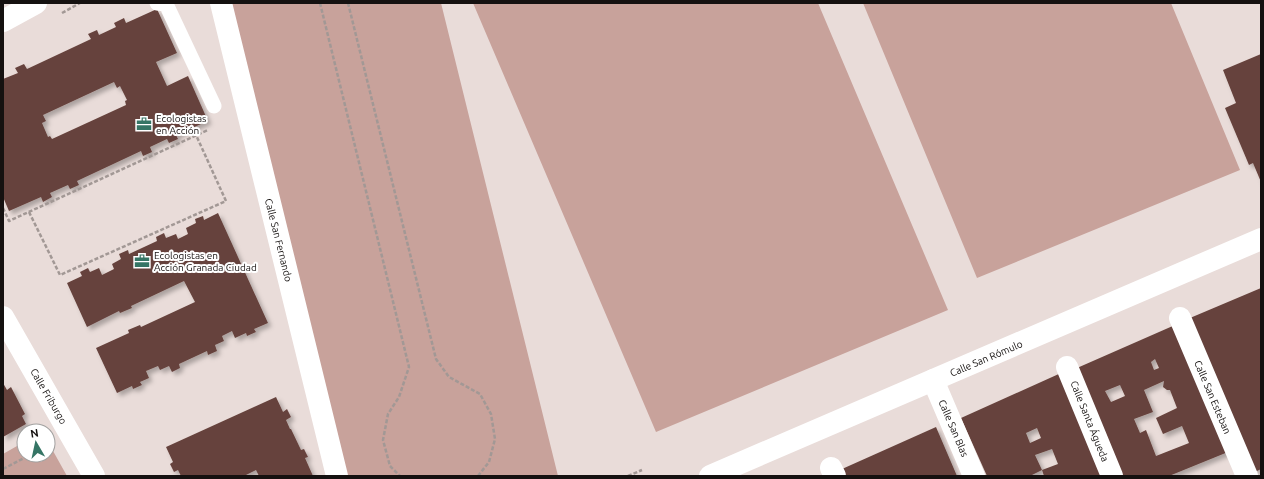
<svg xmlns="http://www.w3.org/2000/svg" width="1264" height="479" font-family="Ubuntu,sans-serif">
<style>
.green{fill:#c8a29b}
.building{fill:#66423c;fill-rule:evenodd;filter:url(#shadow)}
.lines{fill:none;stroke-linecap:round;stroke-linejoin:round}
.path{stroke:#a29895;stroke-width:2.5;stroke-dasharray:4 2;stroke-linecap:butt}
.lane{stroke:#fff;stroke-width:15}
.street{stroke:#fff;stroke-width:22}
.secondary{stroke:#fff;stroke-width:22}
.primary{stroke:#fff;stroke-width:22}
.labels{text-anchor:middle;stroke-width:4;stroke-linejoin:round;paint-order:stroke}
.poi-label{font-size:10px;fill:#151110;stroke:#fff;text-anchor:start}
.street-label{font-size:10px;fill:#151110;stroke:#fff}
</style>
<defs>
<filter id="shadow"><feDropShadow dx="3.5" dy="3.5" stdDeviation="2" flood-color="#0004"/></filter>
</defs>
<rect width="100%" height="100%" fill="#e9dcd9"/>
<path class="green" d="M 215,3 L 441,3 L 558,476 L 331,476 Z
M 473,3 L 818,3 L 948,310 L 656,432 Z
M 863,3 L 1171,3 L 1240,170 L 977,278 Z
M 24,442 L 24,455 L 48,455 L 48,442 L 67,476 L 3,476 L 3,454 Z"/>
<path class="building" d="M 157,9 L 177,53 L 156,62 L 167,86 L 188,76 L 208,121 L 176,135 L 178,139 L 169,143 L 167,139 L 150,147 L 152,152 L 143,156 L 141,151 L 77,181 L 79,185 L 70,189 L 68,185 L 50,193 L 52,197 L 43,202 L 41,197 L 9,211 L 3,197 L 3,79 L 18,73 L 15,68 L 24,64 L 27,69 L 91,39 L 88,34 L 97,30 L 99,35 L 116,27 L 114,23 L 124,18 L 126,23 ZM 114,82 L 117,88 L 120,86 L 127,100 L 125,101 L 126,105 L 52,139 L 50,136 L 48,137 L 42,123 L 46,121 L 43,115 Z
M 1261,54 L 1261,182 L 1253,163 L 1249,165 L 1225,108 L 1236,103 L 1223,70 Z
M 218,213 L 268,323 L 254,329 L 256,332 L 247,336 L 246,333 L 235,338 L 232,331 L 222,336 L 224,341 L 215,345 L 217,351 L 208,355 L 207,351 L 179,364 L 180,368 L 172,372 L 169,366 L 160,370 L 158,366 L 146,371 L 149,378 L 140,382 L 142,385 L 133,389 L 132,386 L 117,393 L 96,348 L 129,333 L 128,330 L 140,325 L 141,327 L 195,302 L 184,281 L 131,306 L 132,308 L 120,313 L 119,311 L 87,327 L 67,283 L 82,276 L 80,272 L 88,268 L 90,272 L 99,268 L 102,275 L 114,269 L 112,264 L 121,259 L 119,254 L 128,250 L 129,254 L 157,241 L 156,237 L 164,233 L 166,238 L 176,234 L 178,239 L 188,234 L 186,228 L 196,223 L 195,219 L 203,216 L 204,220 Z
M 1261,288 L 1261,469 L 1255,472 L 1190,318 Z
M 1175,325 L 1228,452 L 1169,476 L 1122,476 L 1077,368 ZM 1155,359 L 1159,368 L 1154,370 L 1151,362 ZM 1164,381 L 1163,387 L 1167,390 L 1170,390 L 1177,408 L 1156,418 L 1163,434 L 1182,426 L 1189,443 L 1156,456 L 1146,430 L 1140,433 L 1134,419 L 1153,412 L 1144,390 ZM 1120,385 L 1125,396 L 1111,402 L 1105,391 Z
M 1061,373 L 1103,476 L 1044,476 L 1042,470 L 1058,464 L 1052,449 L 1035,455 L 1042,470 L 1030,476 L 987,476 L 961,418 ZM 1037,428 L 1041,438 L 1030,443 L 1026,433 Z
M 3,383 L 7,390 L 11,387 L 25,414 L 22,416 L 26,424 L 3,437 Z
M 276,397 L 283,412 L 287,409 L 291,417 L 286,420 L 290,429 L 291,429 L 301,450 L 304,449 L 308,457 L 305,458 L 313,476 L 259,476 L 256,470 L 244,476 L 181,476 L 178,470 L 174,472 L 170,464 L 173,462 L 166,447 Z
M 936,427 L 957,476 L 845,476 L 842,469 Z"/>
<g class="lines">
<path class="path" d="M 320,3 L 409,367 L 399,397 L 388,414 L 383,440 L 390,466 L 400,476
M 348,3 L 436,359 L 449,377 L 480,394 L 491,414 L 495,439 L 489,462 L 478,476
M 62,13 L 80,3
M 3,208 L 9,221 L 208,130
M 29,212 L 60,275 L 226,201 L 196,135
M 3,469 L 30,455
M 628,476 L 642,470"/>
<path class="lane" d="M 157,3 L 166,4 L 214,106"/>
<path class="street" d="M 221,3 L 337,476
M 1180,318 L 1247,476
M 1067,367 L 1112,476
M 933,380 L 974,476
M 831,468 L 835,476"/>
<path class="secondary" d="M 3,317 L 94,476
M 710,476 L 1261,239"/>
<path class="primary" d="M 3,21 L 36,3"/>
</g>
<defs>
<g id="office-bare" transform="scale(1.2)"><path d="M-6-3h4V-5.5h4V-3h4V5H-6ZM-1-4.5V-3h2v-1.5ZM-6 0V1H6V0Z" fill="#357565" stroke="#fff" stroke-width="2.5" paint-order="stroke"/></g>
</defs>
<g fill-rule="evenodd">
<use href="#office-bare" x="144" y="124"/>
<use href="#office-bare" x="142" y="261"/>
</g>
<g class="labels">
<g class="poi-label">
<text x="156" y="122">Ecologistas<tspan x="156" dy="12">en Acción</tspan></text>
<text x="154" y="259">Ecologistas en<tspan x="154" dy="12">Acción Granada Ciudad</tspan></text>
</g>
<g class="street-label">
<text transform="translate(279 240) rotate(76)" y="4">Calle San Fernando</text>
<text transform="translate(986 358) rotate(-23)" y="4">Calle San Rómulo</text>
<text transform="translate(49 396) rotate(60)" y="4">Calle Friburgo</text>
<text transform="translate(1213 397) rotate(67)" y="4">Calle San Esteban</text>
<text transform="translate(1090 421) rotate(68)" y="4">Calle Santa Águeda</text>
<text transform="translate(954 428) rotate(67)" y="4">Calle San Blas</text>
</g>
</g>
<rect width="1264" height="479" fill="none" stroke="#151110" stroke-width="8"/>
<g transform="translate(36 443) rotate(351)"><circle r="19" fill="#ffffff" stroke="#a1a09f"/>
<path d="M0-3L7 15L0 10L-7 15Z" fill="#357565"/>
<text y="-6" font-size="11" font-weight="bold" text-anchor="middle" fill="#151110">N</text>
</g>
</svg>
